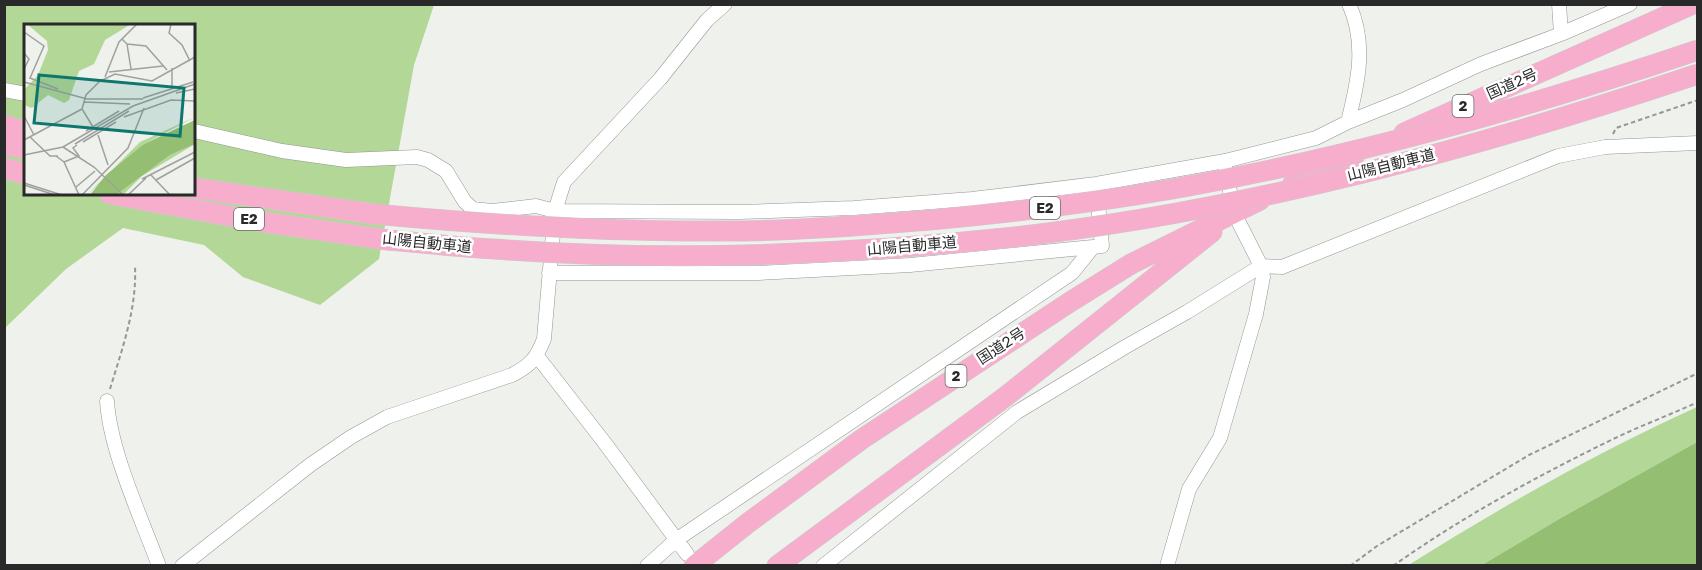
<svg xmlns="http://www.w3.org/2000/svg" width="1702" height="570" font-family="'Golos Text','Noto Sans JP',sans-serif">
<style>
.green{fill:#b2d796;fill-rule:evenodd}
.water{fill:#94be72}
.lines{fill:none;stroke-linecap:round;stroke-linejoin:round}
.minor-casing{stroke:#949692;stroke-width:15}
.highway-casing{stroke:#cbcccb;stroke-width:21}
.path{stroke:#959794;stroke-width:2;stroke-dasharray:4.5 3;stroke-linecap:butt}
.minor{stroke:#fff;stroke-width:14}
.highway{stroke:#f7aecd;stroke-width:20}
.highway-bridge-casing{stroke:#cbcccb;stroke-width:21;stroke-linecap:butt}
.highway-bridge{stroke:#f7aecd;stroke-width:20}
.labels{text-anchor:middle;stroke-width:5;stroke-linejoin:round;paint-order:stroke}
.shield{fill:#fff;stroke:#686968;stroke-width:1.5}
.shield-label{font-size:14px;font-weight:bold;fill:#282928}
.street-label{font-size:15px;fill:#282928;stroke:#fff}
.inset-road{fill:none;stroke:#9fa19e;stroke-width:1.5}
.view{fill:#0f766e;fill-opacity:0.15;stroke:#0f766e;stroke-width:3}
.inset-edge{fill:none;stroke:#282928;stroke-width:3}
</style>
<rect width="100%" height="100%" fill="#eef1ec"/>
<path class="green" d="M 5,5 L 434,5 L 414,65 L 379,259 L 320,305 L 243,277 L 204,245 L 123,228 L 66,269 L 5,328 ZM 26,26 L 194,26 L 194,194 L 26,194 Z
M 1697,407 L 1697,442 L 1559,519 L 1482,565 L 1407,566 C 1501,507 1596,453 1697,407 Z"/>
<path class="water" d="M 1697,442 L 1697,565 L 1482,565 L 1559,519 Z"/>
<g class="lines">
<g class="minor-casing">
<path id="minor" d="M 1559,4 L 1561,34
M 4,90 L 26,94
M 1348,122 C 1358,82 1367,44 1349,4
M 194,131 L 282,151 L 346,160 L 417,157 L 428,160 L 446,171 L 465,202 L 473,209 L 492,211 L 536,206 L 555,211 L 739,212 L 854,208 L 972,199 L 1096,184 L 1225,161 L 1316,138 L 1348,122 L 1403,100 L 1481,64 L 1561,34 L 1630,4
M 549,273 L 758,273 L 910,265 L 1093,247 L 1102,246 L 1097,193
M 537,356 L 604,442 L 687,554
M 107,401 C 110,451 141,517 159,566
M 182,566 L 310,465 L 351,437 L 387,417 L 512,375 C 531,365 536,359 544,339 L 555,211 L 564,182 L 660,79 L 707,20 L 725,4
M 647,566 L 676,540 L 1072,273 L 1093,247
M 823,566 L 1017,412 L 1125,347 L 1187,312 L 1261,266 L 1282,267 L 1558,156 L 1605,147 L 1698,143
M 1167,566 L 1189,489 L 1220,438 L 1256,314 L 1263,277 L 1261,266 L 1234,213 L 1226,170"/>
</g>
<g class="highway-casing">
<path id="highway" d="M 4,125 L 26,132
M 1404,133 L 1693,4
M 4,144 L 26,149
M 4,168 L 26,174
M 1292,185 L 1355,155
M 194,188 L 374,214
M 110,194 L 256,221 L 388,240
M 694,566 L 748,523 L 862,439 L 1070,302 L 1131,264 L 1260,200
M 777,566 L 1005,397 L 1212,232"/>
</g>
<path class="path" d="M 1613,134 L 1616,128 L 1698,100
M 110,389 C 122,349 137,309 135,266
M 1350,566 L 1377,546 L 1529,455 L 1698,373
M 1393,566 C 1459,519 1532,479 1605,443 C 1635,428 1667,416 1698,402"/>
<use href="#minor" class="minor"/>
<use href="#highway" class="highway"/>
<g class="highway-bridge-casing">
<path id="highway-bridge" d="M 374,214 C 491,225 607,232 725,231 C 797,231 869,225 941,219 C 1024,211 1107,201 1189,186 C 1361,155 1532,106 1698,50
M 388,240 C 423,243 459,247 494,249 C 666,262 845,255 1015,237 C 1247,211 1477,148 1698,74"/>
</g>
<use href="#highway-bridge" class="highway-bridge"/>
</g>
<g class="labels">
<g class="shield">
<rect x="1452.5" y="95" width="21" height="22" rx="4.5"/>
<rect x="1030" y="197" width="30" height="22" rx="4.5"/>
<rect x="234" y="208" width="30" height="22" rx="4.5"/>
<rect x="945.5" y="365" width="21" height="22" rx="4.5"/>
</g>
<g class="shield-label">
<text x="1463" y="111">2</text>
<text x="1045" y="213">E2</text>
<text x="249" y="224">E2</text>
<text x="956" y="381">2</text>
</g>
<g class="street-label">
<text transform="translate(1512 84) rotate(-24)" y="5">国道2号</text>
<text transform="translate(1391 165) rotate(-14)" y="5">山陽自動車道</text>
<text transform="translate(427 243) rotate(6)" y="5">山陽自動車道</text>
<text transform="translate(912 246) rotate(-5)" y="5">山陽自動車道</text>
<text transform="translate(1001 346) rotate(-33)" y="5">国道2号</text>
</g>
</g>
<g transform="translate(24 24)">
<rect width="171" height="171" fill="#eef1ec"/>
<path d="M 3,0 L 107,0 L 81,16 L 70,40 L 55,47 L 45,76 L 40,79 L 24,71 L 8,84 L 0,81 L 0,66 L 14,51 L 24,26 L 23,17 ZM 171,93 L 120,120 L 63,171 L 116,118 ZM 171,120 L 118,152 L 99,171 L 90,171 L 146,131 Z" fill="#b2d796"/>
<path d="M 171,96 L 171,120 L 146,131 L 93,170 L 66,171 L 82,151 L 120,120 Z" fill="#94be72"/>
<path class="inset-road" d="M 147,0 L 145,9 L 158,21 L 166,37M 0,8 L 20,22 L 6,54 L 34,65M 98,15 L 103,20 L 107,45M 103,20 L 122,22 L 143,46M 0,29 L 5,35 L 0,45M 148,44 L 148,65M 85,48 L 139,42M 81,53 L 95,18 L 113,0M 0,58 L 63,75 L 119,75M 152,69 L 171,65M 119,74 L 169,58M 60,78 L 106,80M 0,92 L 10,111M 100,93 L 147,76 L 171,77M 69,103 L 58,85 L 62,71 L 76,57 L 91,50 L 128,57 L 171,33M 62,107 L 95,87M 74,111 L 84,141M 6,113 L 26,132 L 34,132M 0,116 L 58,85M 59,118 L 92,98M 51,120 L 105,87M 39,123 L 70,143 L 99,171M 0,131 L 39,123 L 109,82 L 171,60M 32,132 L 40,138 L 55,171M 40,138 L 55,132 L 49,124 L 53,121M 127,151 L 146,171M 118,155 L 171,128M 132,156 L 171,134M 0,159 L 38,171M 0,161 L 31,171M 52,163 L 71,147M 58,171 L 104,124 L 120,84M 104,171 L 122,154"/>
<path class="view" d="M 15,51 L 160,64 L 156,112 L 10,99 Z"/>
<rect width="171" height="171" class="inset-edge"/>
</g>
<rect width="1702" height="570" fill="none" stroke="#282928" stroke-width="12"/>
</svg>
